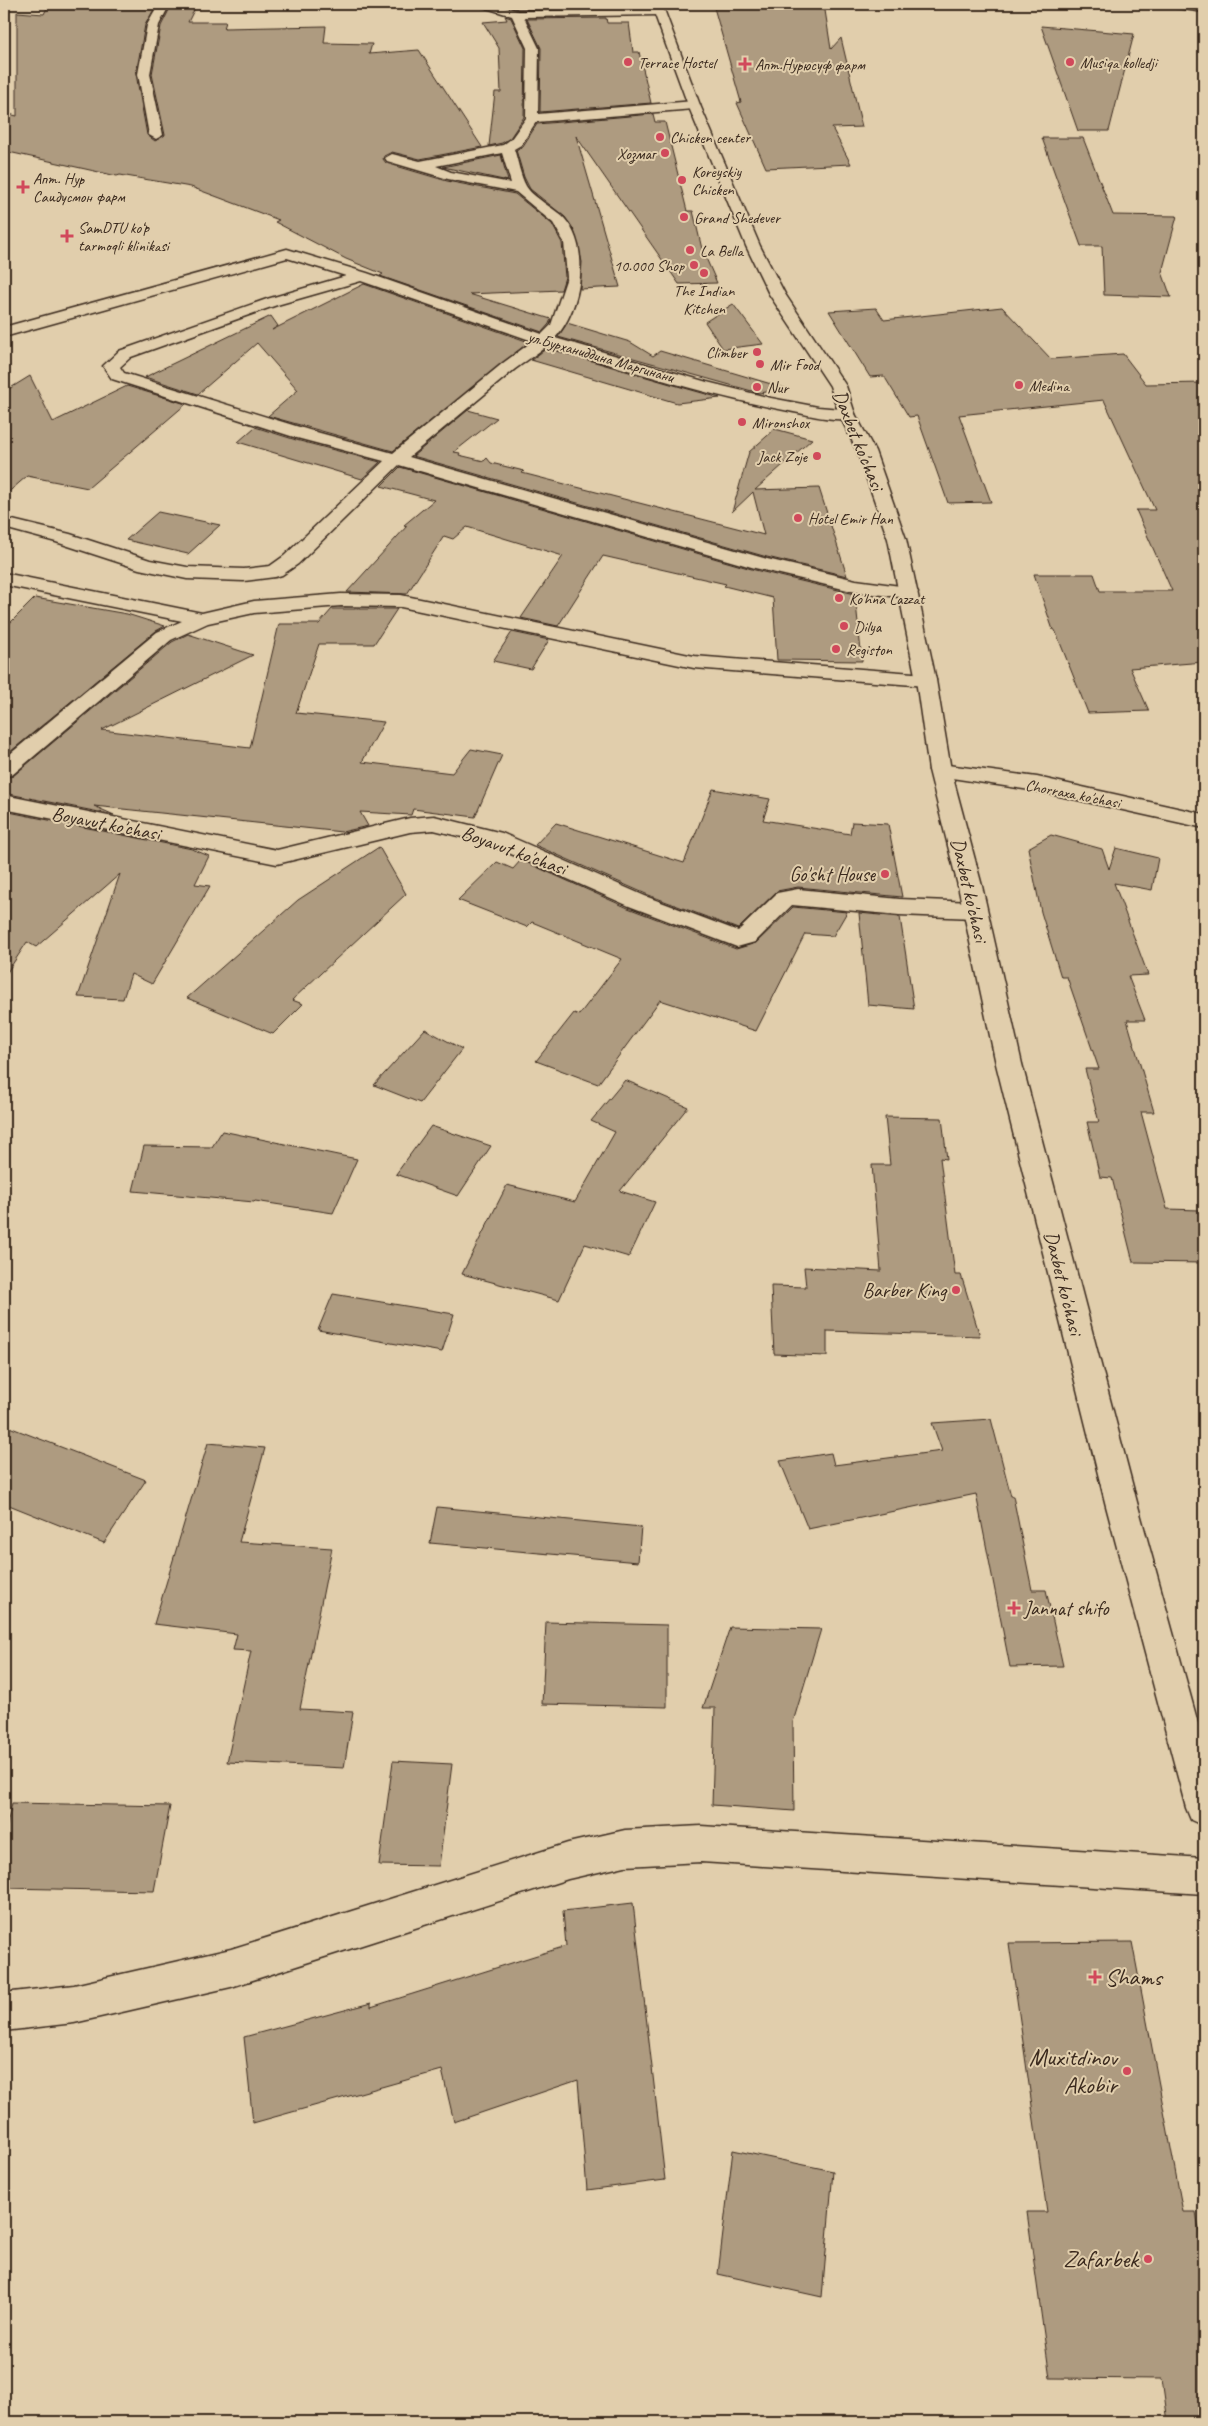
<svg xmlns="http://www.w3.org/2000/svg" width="1208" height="2426" font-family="Caveat,sans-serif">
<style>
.building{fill:#ae9b80;stroke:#3b2a1e}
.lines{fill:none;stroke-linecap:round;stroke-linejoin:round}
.minor-casing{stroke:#3b2a1e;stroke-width:3}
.tertiary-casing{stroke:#3b2a1e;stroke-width:3}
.secondary-casing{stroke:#3b2a1e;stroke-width:3}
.primary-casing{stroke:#3b2a1e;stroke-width:3}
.minor{fill:#e1ceac;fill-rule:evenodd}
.tertiary{fill:#e1ceac;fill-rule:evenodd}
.secondary{fill:#e1ceac;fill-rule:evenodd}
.primary{fill:#e1ceac;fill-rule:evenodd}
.poi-dot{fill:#d1495b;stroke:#e1ceac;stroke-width:2}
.labels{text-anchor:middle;stroke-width:4;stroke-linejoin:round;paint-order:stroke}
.far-poi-label{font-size:16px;fill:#3b2a1e;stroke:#e1ceac;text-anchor:start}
.far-street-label{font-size:16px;fill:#3b2a1e;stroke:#e1ceac}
.street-label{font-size:20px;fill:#3b2a1e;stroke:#e1ceac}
.poi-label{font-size:20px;fill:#3b2a1e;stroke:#e1ceac;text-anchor:end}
.near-poi-label{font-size:24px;fill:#3b2a1e;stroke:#e1ceac;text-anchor:end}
</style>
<rect width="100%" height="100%" fill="#e1ceac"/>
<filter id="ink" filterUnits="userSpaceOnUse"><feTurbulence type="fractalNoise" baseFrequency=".02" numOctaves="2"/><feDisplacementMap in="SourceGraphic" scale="10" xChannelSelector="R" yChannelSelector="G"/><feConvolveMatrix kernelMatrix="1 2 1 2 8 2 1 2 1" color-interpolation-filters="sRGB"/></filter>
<g filter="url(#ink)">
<path class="building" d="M 49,4 L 157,4 L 145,25 L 136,74 L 147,135 L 155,141 L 165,135 L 152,74 L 161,26 L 172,4 L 197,4 L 188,22 L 226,22 L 224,28 L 326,26 L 324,43 L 372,44 L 369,54 L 419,50 L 482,147 L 420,159 L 392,152 L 384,156 L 383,159 L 386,163 L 447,181 L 515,194 L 552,224 L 562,243 L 565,277 L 561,290 L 469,294 L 551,319 L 549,324 L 542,332 L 380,276 L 383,274 L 346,259 L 275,222 L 279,220 L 191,187 L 120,175 L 117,176 L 4,151 L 4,113 L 17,116 L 17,12 L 44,14 Z
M 501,4 L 603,4 L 604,8 L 518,9 Z
M 713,4 L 824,4 L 831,49 L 841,38 L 862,127 L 832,128 L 851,164 L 766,168 L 737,103 L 741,102 Z
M 505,16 L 511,18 L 525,48 L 524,117 L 510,138 L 502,143 L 489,146 L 495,92 L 501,92 L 499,48 L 483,22 L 507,20 Z
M 606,18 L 607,23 L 629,23 L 633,52 L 639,52 L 651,103 L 540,112 L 541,48 L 527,19 Z
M 1041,26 L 1134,34 L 1109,131 L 1078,131 Z
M 653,114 L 655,122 L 665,122 L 687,211 L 693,211 L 702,249 L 717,283 L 679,284 L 576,136 L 620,287 L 580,289 L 582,262 L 574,230 L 565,217 L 530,189 L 524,177 L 516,150 L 523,146 L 537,124 Z
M 1042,138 L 1083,138 L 1113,215 L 1177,216 L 1162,272 L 1171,297 L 1104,295 L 1102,246 L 1081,246 Z
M 501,155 L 508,181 L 443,167 Z
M 364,284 L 529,342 L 393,451 L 268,416 L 298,390 L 257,343 L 198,394 L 145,377 L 271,316 L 278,326 L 272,330 Z
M 733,304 L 763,344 L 723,349 L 705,322 Z
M 1002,307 L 1051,359 L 1123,354 L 1146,384 L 1204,383 L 1204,662 L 1130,668 L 1149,711 L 1088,713 L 1055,630 L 1053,630 L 1034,574 L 1094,574 L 1100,591 L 1172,591 L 1136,510 L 1155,510 L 1104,400 L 959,415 L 991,502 L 948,503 L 917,416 L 909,417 L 884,376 L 870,377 L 829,311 L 876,308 L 884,320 Z
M 567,323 L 630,342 L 653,356 L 660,351 L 788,389 L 759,393 L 558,337 Z
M 547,348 L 667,383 L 720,398 L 677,403 L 531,360 Z
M 30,376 L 53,422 L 127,386 L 186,404 L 88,488 L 27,476 L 4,496 L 4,392 Z
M 468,410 L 497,418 L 454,452 L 460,453 L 459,455 L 484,461 L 487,458 L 491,463 L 524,471 L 522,473 L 764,535 L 753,492 L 732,512 L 749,452 L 775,429 L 812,439 L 755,490 L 819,488 L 847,576 L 767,557 L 413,456 Z
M 255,427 L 296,440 L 380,462 L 362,479 L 238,442 Z
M 400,467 L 755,570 L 855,594 L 862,661 L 777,660 L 773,598 L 724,586 L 726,584 L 603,556 L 558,626 L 521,618 L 563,556 L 467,527 L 453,539 L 444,536 L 407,594 L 347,592 L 407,526 L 404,525 L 434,500 L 381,486 Z
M 158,512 L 220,525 L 188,554 L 126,540 Z
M 35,598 L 127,614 L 165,626 L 156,631 L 4,757 L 4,629 Z
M 332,609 L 397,609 L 374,644 L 319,644 L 296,713 L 384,722 L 362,762 L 452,773 L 471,749 L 502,755 L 475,817 L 413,809 L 411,815 L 360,812 L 368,826 L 342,832 L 94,806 L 114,815 L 4,793 L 4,778 L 13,776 L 172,642 L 188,634 L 253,655 L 102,730 L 250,748 L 279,624 L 319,624 Z
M 512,632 L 549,640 L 531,669 L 493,661 Z
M 713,789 L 770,799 L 763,820 L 850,834 L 852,822 L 888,824 L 902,897 L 798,887 L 777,891 L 738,929 L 646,894 L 535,845 L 556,823 L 684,863 Z
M 4,811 L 192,849 L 209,856 L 195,884 L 210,886 L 152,984 L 131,974 L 123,999 L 78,997 L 120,874 L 36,947 L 27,942 L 4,977 Z
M 1051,835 L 1102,849 L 1109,869 L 1116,848 L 1158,858 L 1152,890 L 1114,883 L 1148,975 L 1128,976 L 1145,1020 L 1127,1020 L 1154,1112 L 1141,1112 L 1167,1209 L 1200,1210 L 1204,1227 L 1204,1263 L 1133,1262 L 1112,1178 L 1100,1177 L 1087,1122 L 1099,1122 L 1085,1069 L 1099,1069 L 1067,977 L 1061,977 L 1041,912 L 1028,848 Z
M 379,847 L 406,894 L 292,1000 L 303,1004 L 273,1034 L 187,998 L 298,900 Z
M 521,860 L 628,908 L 736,949 L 756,943 L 793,907 L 847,912 L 833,936 L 805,934 L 756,1031 L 660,1000 L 598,1084 L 536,1061 L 574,1013 L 579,1015 L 622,959 L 532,922 L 527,927 L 458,900 L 497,862 L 513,869 Z
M 859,913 L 900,917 L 914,1009 L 868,1005 Z
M 425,1029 L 462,1049 L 420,1103 L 374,1085 Z
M 625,1080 L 688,1107 L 620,1191 L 655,1202 L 629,1257 L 585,1244 L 559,1300 L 462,1274 L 507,1185 L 575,1202 L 615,1132 L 591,1121 Z
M 885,1117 L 942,1118 L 947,1159 L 940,1158 L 955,1275 L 961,1275 L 980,1336 L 827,1331 L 827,1356 L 774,1354 L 771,1286 L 806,1287 L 804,1267 L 881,1271 L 872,1165 L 890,1165 Z
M 431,1126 L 491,1146 L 458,1196 L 396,1174 Z
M 222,1131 L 357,1159 L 333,1213 L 255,1201 L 254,1202 L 133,1191 L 144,1146 L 212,1147 Z
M 333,1294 L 454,1314 L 442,1352 L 318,1330 Z
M 991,1419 L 1011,1496 L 1013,1496 L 1032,1590 L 1046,1590 L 1063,1666 L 1010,1667 L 976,1494 L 808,1529 L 780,1461 L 831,1453 L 834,1465 L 942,1451 L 932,1423 Z
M 4,1425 L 146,1480 L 104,1543 L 4,1503 Z
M 208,1443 L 265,1448 L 239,1542 L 332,1548 L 300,1709 L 353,1712 L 344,1768 L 227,1762 L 251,1651 L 233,1650 L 237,1634 L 154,1624 Z
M 437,1507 L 641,1527 L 638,1562 L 430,1543 Z
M 546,1622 L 667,1625 L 667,1707 L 542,1704 Z
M 730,1627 L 821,1629 L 793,1722 L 794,1811 L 712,1805 L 715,1708 L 703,1708 Z
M 393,1761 L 452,1764 L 439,1866 L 379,1865 Z
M 12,1803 L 170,1806 L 154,1891 L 4,1888 L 4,1837 Z
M 633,1903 L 665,2180 L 587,2190 L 578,2080 L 454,2122 L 442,2070 L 253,2123 L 244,2037 L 371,2003 L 371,2007 L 566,1946 L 563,1911 Z
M 1132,1942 L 1183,2212 L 1196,2212 L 1204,2258 L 1204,2422 L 1168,2422 L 1162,2379 L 1050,2378 L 1027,2212 L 1047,2212 L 1009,1943 Z
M 733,2150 L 833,2171 L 822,2297 L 718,2274 Z"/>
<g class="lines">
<g class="minor-casing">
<path id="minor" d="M 159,4 L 170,4 L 159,25 L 150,74 L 163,135 L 156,139 L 149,135 L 138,74 L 147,25 Z
M 479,4 L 495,4 L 518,11 L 659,9 L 665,12 L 659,15 L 524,17 L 539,48 L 538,114 L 694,101 L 700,105 L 694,109 L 536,122 L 521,145 L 514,149 C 518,161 520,175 526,186 C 532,197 554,208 564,218 C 592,248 581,310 555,338 L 707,382 L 771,398 L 818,407 L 853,410 L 855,414 L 853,418 C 833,422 809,415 789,411 C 707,396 627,369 547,346 L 515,369 L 409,457 L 767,559 L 856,580 L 915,588 L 918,592 L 915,596 L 908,598 L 856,592 L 755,568 L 399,465 L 298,564 L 282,575 L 275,577 L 244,581 L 187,579 L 139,569 L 56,542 L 4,528 L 4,518 L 70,534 L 150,560 L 187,567 L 244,569 L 270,566 L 284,556 L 384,461 L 297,438 L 112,379 L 103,366 L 119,351 L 267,299 L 346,276 L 287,258 L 4,337 L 4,327 L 287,249 L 367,273 L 542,334 L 551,325 L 567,277 L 564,242 L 553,223 L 516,192 L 448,179 L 387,161 L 385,158 L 392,154 L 420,161 L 503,145 L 511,139 L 526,118 L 527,48 L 512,16 L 480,6 ZM 502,153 L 511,183 L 451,172 L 436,166 ZM 361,281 L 533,341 L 503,363 L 393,453 L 309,430 L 124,373 L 120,367 L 131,357 L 277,305 Z
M 4,573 L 202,613 L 254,601 L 341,594 L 401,595 L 694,656 L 926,674 L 933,676 L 936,680 L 933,684 L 926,686 L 694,668 L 401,607 L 341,606 L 254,613 L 208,623 L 171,640 L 12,775 L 4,776 L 4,759 L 157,632 L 182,621 L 4,585 Z
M 4,795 L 277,850 L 410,818 L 434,816 L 502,833 L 645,896 L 738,931 L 777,893 L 798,889 L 899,899 L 974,902 L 982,905 L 986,910 L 982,915 L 974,918 L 899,915 L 792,905 L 755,942 L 737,947 L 629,906 L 486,843 L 434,830 L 410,832 L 277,864 L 4,809 Z
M 701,1826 L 1204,1858 L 1204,1894 L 701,1862 L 625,1866 L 568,1879 L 231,1987 L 74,2023 L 4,2031 L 4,1993 L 74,1985 L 231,1949 L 568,1843 L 625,1830 Z"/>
</g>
<g class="tertiary-casing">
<path id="tertiary" d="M 940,764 L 1037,777 L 1204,814 L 1204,828 L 1037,791 L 932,775 L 929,770 L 932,765 Z"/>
</g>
<g class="secondary-casing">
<path id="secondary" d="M 651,4 L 662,4 L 700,105 L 760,246 L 785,294 L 846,386 L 855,414 L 875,451 L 906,539 L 936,680 L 951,770 L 982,886 L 1022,1064 L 1138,1506 L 1204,1745 L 1204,1826 L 1191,1820 L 1186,1808 L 1106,1506 L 996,1064 L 958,886 L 929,770 L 916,680 L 888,539 L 857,451 L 839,414 L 830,386 L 769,294 L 746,246 L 688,105 Z"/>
</g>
<g class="primary-casing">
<path id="primary" d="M 1165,4 L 1204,6 L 1204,12 L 1171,7 Z"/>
</g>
<use href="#minor" class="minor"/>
<use href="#tertiary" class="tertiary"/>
<use href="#secondary" class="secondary"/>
<use href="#primary" class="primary"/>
</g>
</g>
<g class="poi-dot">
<circle cx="628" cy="62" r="5"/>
<circle cx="1070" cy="62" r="5"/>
<path d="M742.5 56.5h5v5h5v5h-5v5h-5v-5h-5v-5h5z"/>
<circle cx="660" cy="137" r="5"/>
<circle cx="665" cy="153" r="5"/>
<circle cx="682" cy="180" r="5"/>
<path d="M20.5 179.5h5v5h5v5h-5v5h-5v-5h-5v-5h5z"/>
<circle cx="684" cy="217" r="5"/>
<path d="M64.5 228.5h5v5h5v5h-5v5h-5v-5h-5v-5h5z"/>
<circle cx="690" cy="250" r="5"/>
<circle cx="694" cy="265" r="5"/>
<circle cx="704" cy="273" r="5"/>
<circle cx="757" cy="352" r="5"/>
<circle cx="760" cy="364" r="5"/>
<circle cx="1019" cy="385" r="5"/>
<circle cx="757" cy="387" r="5"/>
<circle cx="742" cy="422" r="5"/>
<circle cx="817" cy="456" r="5"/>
<circle cx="798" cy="518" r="5"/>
<circle cx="839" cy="598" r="5"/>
<circle cx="844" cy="626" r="5"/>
<circle cx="836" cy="649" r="5"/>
<circle cx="885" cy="874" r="5"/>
<circle cx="956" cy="1290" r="5"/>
<path d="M1011.5 1600.5h5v5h5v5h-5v5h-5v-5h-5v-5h5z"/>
<path d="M1092.5 1969.5h5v5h5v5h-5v5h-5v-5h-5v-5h5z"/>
<circle cx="1127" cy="2071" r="5"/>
<circle cx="1148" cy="2259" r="5"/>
</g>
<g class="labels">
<g class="far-poi-label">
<text x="638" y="68">Terrace Hostel</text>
<text x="1080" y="68">Musiqa kolledji</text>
<text x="755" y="70">Апт.Нурюсуф фарм</text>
<text x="670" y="143">Chicken center</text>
<text x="655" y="159" text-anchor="end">Хозмаг</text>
<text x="692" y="177">Koreyskiy<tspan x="692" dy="18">Chicken</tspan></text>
<text x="33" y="184">Апт. Нур<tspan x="33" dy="18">Саидусмон фарм</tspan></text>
<text x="694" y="223">Grand Shedever</text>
<text x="78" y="233">SamDTU ko‘p<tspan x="78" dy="18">tarmoqli klinikasi</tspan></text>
<text x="700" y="256">La Bella</text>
<text x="684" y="271" text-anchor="end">10.000 Shop</text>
<text x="704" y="296" text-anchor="middle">The Indian<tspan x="704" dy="18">Kitchen</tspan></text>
<text x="747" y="358" text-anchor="end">Climber</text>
<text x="770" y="370">Mir Food</text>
<text x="1029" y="391">Medina</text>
<text x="767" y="393">Nur</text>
<text x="752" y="428">Mironshox</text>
<text x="807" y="462" text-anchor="end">Jack Zoje</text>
<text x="808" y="524">Hotel Emir Han</text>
<text x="849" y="604">Ko'hna Lazzat</text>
<text x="854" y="632">Dilya</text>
<text x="846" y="655">Registon</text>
</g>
<g class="far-street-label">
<text transform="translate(601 356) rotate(16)" y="6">ул.Бурханиддина Маргинани</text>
<text transform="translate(1073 793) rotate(11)" y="6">Chorraxa ko'chasi</text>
</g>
<g class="street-label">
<text transform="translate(859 440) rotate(68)" y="7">Daxbet ko'chasi</text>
<text transform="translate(106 823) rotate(11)" y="7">Boyavut ko'chasi</text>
<text transform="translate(514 850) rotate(20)" y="7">Boyavut ko'chasi</text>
<text transform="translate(970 890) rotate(77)" y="7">Daxbet ko'chasi</text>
<text transform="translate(1064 1283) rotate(76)" y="7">Daxbet ko'chasi</text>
</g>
<g class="poi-label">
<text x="875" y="881">Go'sht House</text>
<text x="946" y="1297">Barber King</text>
<text x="1024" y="1615" text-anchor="start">Jannat shifo</text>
</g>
<g class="near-poi-label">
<text x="1105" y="1985" text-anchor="start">Shams</text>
<text x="1117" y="2065">Muxitdinov<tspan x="1117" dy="28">Akobir</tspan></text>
<text x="1138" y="2267">Zafarbek</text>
</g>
</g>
<rect width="1208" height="2426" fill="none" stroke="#e1ceac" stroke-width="20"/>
<rect x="10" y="10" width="1188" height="2406" fill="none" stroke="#3b2a1e" stroke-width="2" filter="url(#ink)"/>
</svg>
